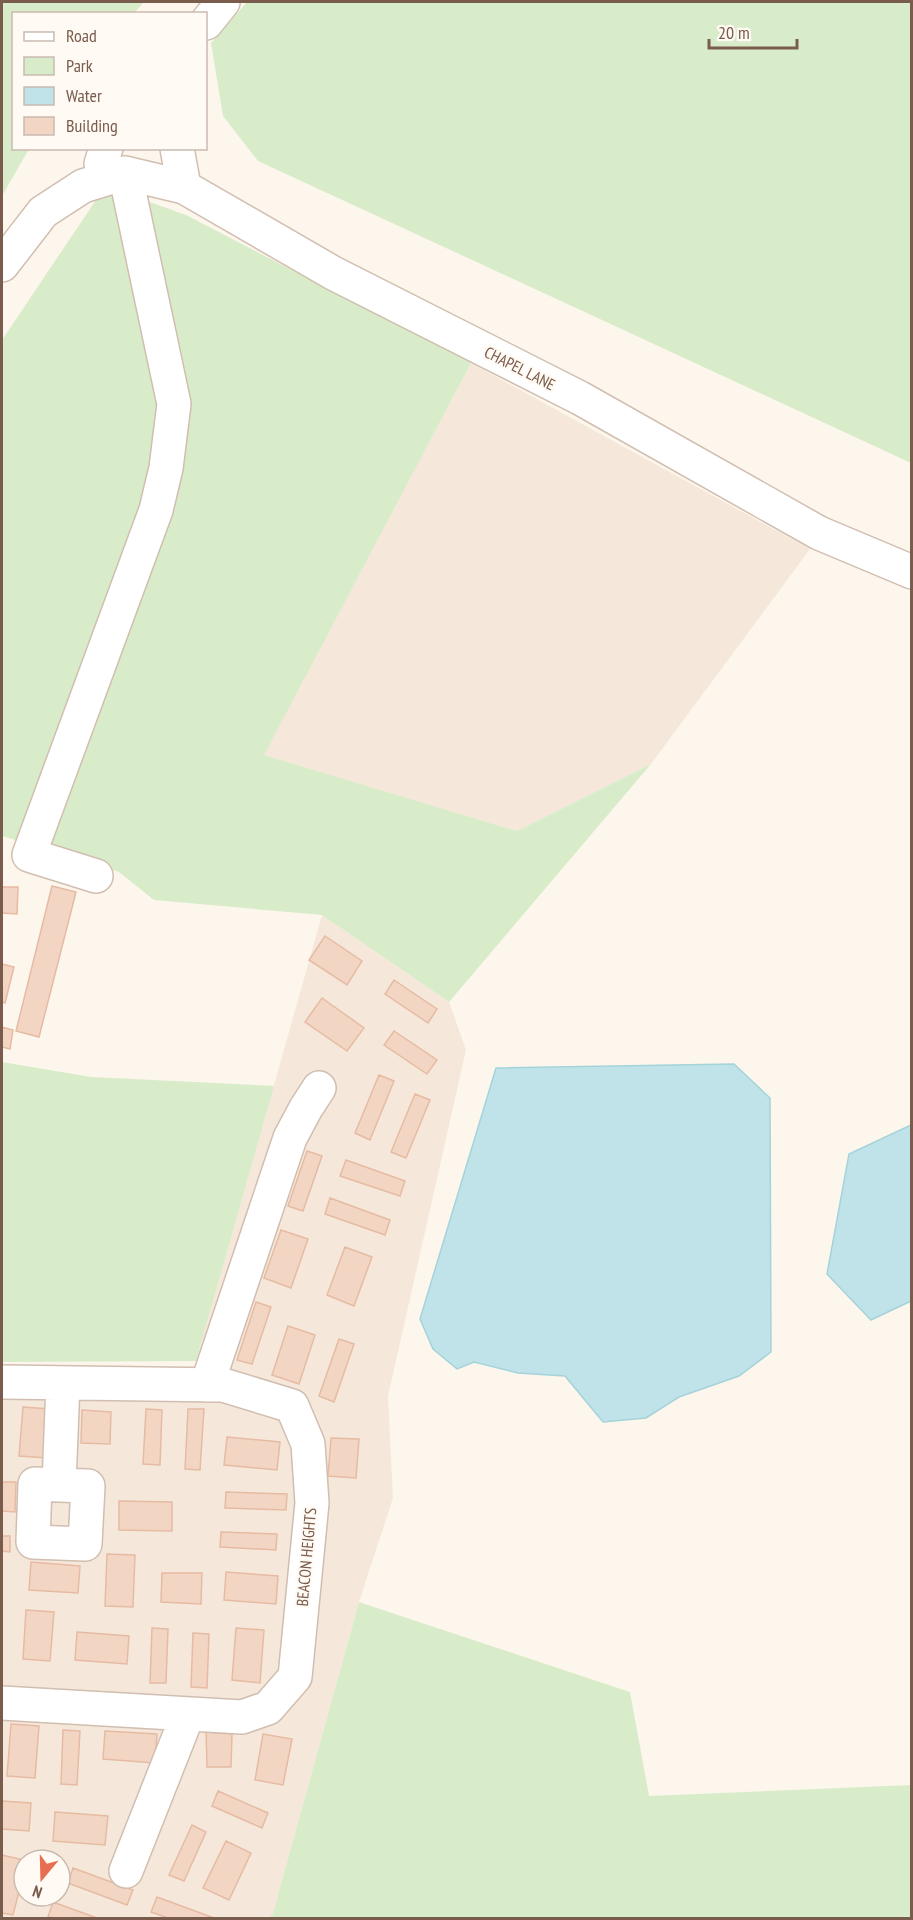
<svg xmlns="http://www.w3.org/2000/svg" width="913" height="1920" font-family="'PT Sans Narrow',sans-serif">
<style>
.residential{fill:#f5e8da;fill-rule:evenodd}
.green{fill:#d8ecc9}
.water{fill:#bfe3e8;stroke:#a5d3da;stroke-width:1.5}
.building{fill:#f3d5c3;stroke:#e6bba3;stroke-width:1.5}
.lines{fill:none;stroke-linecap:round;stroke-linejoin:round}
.minor-casing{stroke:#d1beb0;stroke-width:36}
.minor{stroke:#fff;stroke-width:33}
.labels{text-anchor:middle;stroke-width:4.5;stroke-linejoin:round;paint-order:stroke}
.street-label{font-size:16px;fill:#7a5c4d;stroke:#fffaf3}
</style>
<rect width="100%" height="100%" fill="#fdf6ec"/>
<path class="residential" d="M 471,363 L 810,549 L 651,764 L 517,831 L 263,755 Z
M 322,915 L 449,1002 L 466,1050 L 388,1396 L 393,1498 L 359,1602 L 273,1913 L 269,1918 L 2,1918 L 2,1395 L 185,1400 ZM 24,1860 L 60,1860 L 60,1896 L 24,1896 Z"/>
<path class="green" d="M 2,2 L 144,2 L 134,13 L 14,14 L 14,148 L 29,149 L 2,196 Z
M 247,2 L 911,2 L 911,463 L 258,161 L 223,116 L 211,43 Z
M 119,191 L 186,215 L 471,363 L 264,755 L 517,831 L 651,764 L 449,1002 L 322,915 L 154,900 L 119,872 L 2,836 L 2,340 L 96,200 Z
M 2,1062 L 91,1077 L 274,1086 L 196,1361 L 2,1362 Z
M 359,1602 L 630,1692 L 649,1796 L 911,1785 L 911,1918 L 269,1918 L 273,1913 Z"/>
<path class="water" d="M 734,1064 L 770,1098 L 771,1352 L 739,1376 L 679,1397 L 646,1418 L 603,1422 L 565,1376 L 518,1373 L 474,1362 L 457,1369 L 433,1349 L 420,1319 L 496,1068 Z
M 911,1125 L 911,1301 L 871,1320 L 827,1274 L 849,1154 Z"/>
<path class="building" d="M 52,886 L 76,892 L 39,1037 L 16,1031 Z
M 2,887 L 18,887 L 17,914 L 2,913 Z
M 325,936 L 362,961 L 347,985 L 309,960 Z
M 2,964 L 14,967 L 5,1003 L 2,1002 Z
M 394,980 L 437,1009 L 428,1023 L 385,994 Z
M 322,998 L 364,1028 L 347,1051 L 305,1022 Z
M 2,1027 L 13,1030 L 10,1049 L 2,1047 Z
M 394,1031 L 437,1060 L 427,1074 L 384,1045 Z
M 379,1075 L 394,1081 L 370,1140 L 355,1133 Z
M 415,1094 L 430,1100 L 406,1158 L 391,1152 Z
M 307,1151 L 322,1156 L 303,1211 L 288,1206 Z
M 346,1160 L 405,1181 L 400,1196 L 340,1176 Z
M 330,1198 L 390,1220 L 385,1235 L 325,1214 Z
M 281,1230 L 308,1239 L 291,1288 L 264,1278 Z
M 345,1247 L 372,1257 L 354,1306 L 327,1295 Z
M 256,1302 L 271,1307 L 252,1364 L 237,1360 Z
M 288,1326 L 315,1335 L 299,1384 L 272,1375 Z
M 339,1339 L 354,1344 L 334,1402 L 319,1396 Z
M 23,1407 L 50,1409 L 47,1458 L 19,1456 Z
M 146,1409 L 162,1410 L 160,1465 L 143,1464 Z
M 188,1409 L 204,1409 L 200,1470 L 185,1469 Z
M 82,1410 L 111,1412 L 110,1444 L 81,1443 Z
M 227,1437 L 280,1442 L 277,1470 L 224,1465 Z
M 331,1438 L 359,1439 L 356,1478 L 328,1476 Z
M 2,1482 L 16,1482 L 15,1512 L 2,1511 Z
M 226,1492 L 287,1494 L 286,1510 L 225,1508 Z
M 119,1501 L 172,1502 L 172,1531 L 119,1530 Z
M 221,1532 L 277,1534 L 276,1550 L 220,1547 Z
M 2,1536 L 10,1536 L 10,1552 L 2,1551 Z
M 107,1554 L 135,1555 L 133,1607 L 105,1606 Z
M 31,1562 L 80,1566 L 78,1593 L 29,1590 Z
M 226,1572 L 278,1576 L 276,1604 L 224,1600 Z
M 162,1573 L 202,1573 L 201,1604 L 161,1602 Z
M 26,1610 L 54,1612 L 50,1661 L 23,1659 Z
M 152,1628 L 168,1629 L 166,1683 L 150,1683 Z
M 236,1628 L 264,1630 L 260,1683 L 232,1680 Z
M 77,1632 L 129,1636 L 127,1664 L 75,1660 Z
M 193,1633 L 209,1634 L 207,1688 L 191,1687 Z
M 11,1724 L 39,1726 L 35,1778 L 7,1776 Z
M 63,1730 L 80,1731 L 77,1785 L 61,1784 Z
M 105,1731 L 157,1734 L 155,1763 L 103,1759 Z
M 206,1732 L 232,1734 L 231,1767 L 207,1767 Z
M 263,1734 L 292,1739 L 283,1785 L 255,1780 Z
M 218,1791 L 268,1813 L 262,1828 L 212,1806 Z
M 2,1801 L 31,1803 L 29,1831 L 2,1829 Z
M 55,1812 L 108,1816 L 105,1845 L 53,1841 Z
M 192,1825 L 206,1832 L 184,1881 L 169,1875 Z
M 226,1841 L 251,1853 L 229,1900 L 203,1888 Z
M 2,1855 L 24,1860 L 24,1872 L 13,1915 L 2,1913 Z
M 73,1868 L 133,1890 L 127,1905 L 68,1883 Z
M 157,1897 L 214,1918 L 168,1918 L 151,1912 Z
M 53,1902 L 97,1918 L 53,1918 L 48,1917 Z"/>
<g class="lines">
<g class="minor-casing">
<path id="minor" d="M 206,23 L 223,2
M 177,148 L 184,187
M 105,178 L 101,164 L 106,148
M 2,265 L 43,212 L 83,186 L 125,173 L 184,187 L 333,273 L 580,398 L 819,533 L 912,572
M 96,876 L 29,855 L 156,510 L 166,468 L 174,404 L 125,173
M 2,1382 L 223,1385 L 292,1406 L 308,1444 L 312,1503 L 295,1677 L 268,1708 L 242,1717 L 2,1703
M 207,1385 L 290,1138 L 306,1108 L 319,1088
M 59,1485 L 35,1484 L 33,1542 L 85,1544 L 88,1486 L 59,1485 L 63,1383
M 126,1871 L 188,1714"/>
</g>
<use href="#minor" class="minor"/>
</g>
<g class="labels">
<g class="street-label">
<text transform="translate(520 368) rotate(27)" y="6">CHAPEL LANE</text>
<text transform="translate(306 1557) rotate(-85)" y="6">BEACON HEIGHTS</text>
</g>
</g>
<rect width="913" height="1920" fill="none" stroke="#7a5c4d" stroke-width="6"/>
<rect x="12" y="12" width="195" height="138" fill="#fffaf3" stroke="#cabbb1" stroke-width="1.5"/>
<rect x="24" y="32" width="30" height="9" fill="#ffffff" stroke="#cabbb1" stroke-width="1.5"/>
<text x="66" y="42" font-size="18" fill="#7a5c4d">Road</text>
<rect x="24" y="57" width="30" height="18" fill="#d8ecc9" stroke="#cabbb1" stroke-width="1.5"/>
<text x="66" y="72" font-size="18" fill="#7a5c4d">Park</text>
<rect x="24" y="87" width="30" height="18" fill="#bfe3e8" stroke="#cabbb1" stroke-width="1.5"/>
<text x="66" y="102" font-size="18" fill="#7a5c4d">Water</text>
<rect x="24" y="117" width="30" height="18" fill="#f3d5c3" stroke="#cabbb1" stroke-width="1.5"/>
<text x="66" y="132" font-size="18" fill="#7a5c4d">Building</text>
<g transform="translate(42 1878) rotate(199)"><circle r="28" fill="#fffaf3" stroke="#cabbb1" stroke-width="1.5"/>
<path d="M0-4.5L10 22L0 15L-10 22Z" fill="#e76f51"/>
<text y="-9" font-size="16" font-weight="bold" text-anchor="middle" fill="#7a5c4d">N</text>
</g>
<path d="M709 39v9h88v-9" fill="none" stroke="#7a5c4d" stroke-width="3"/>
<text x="718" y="39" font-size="18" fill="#7a5c4d" stroke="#fffaf3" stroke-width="4.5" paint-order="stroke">20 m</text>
</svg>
